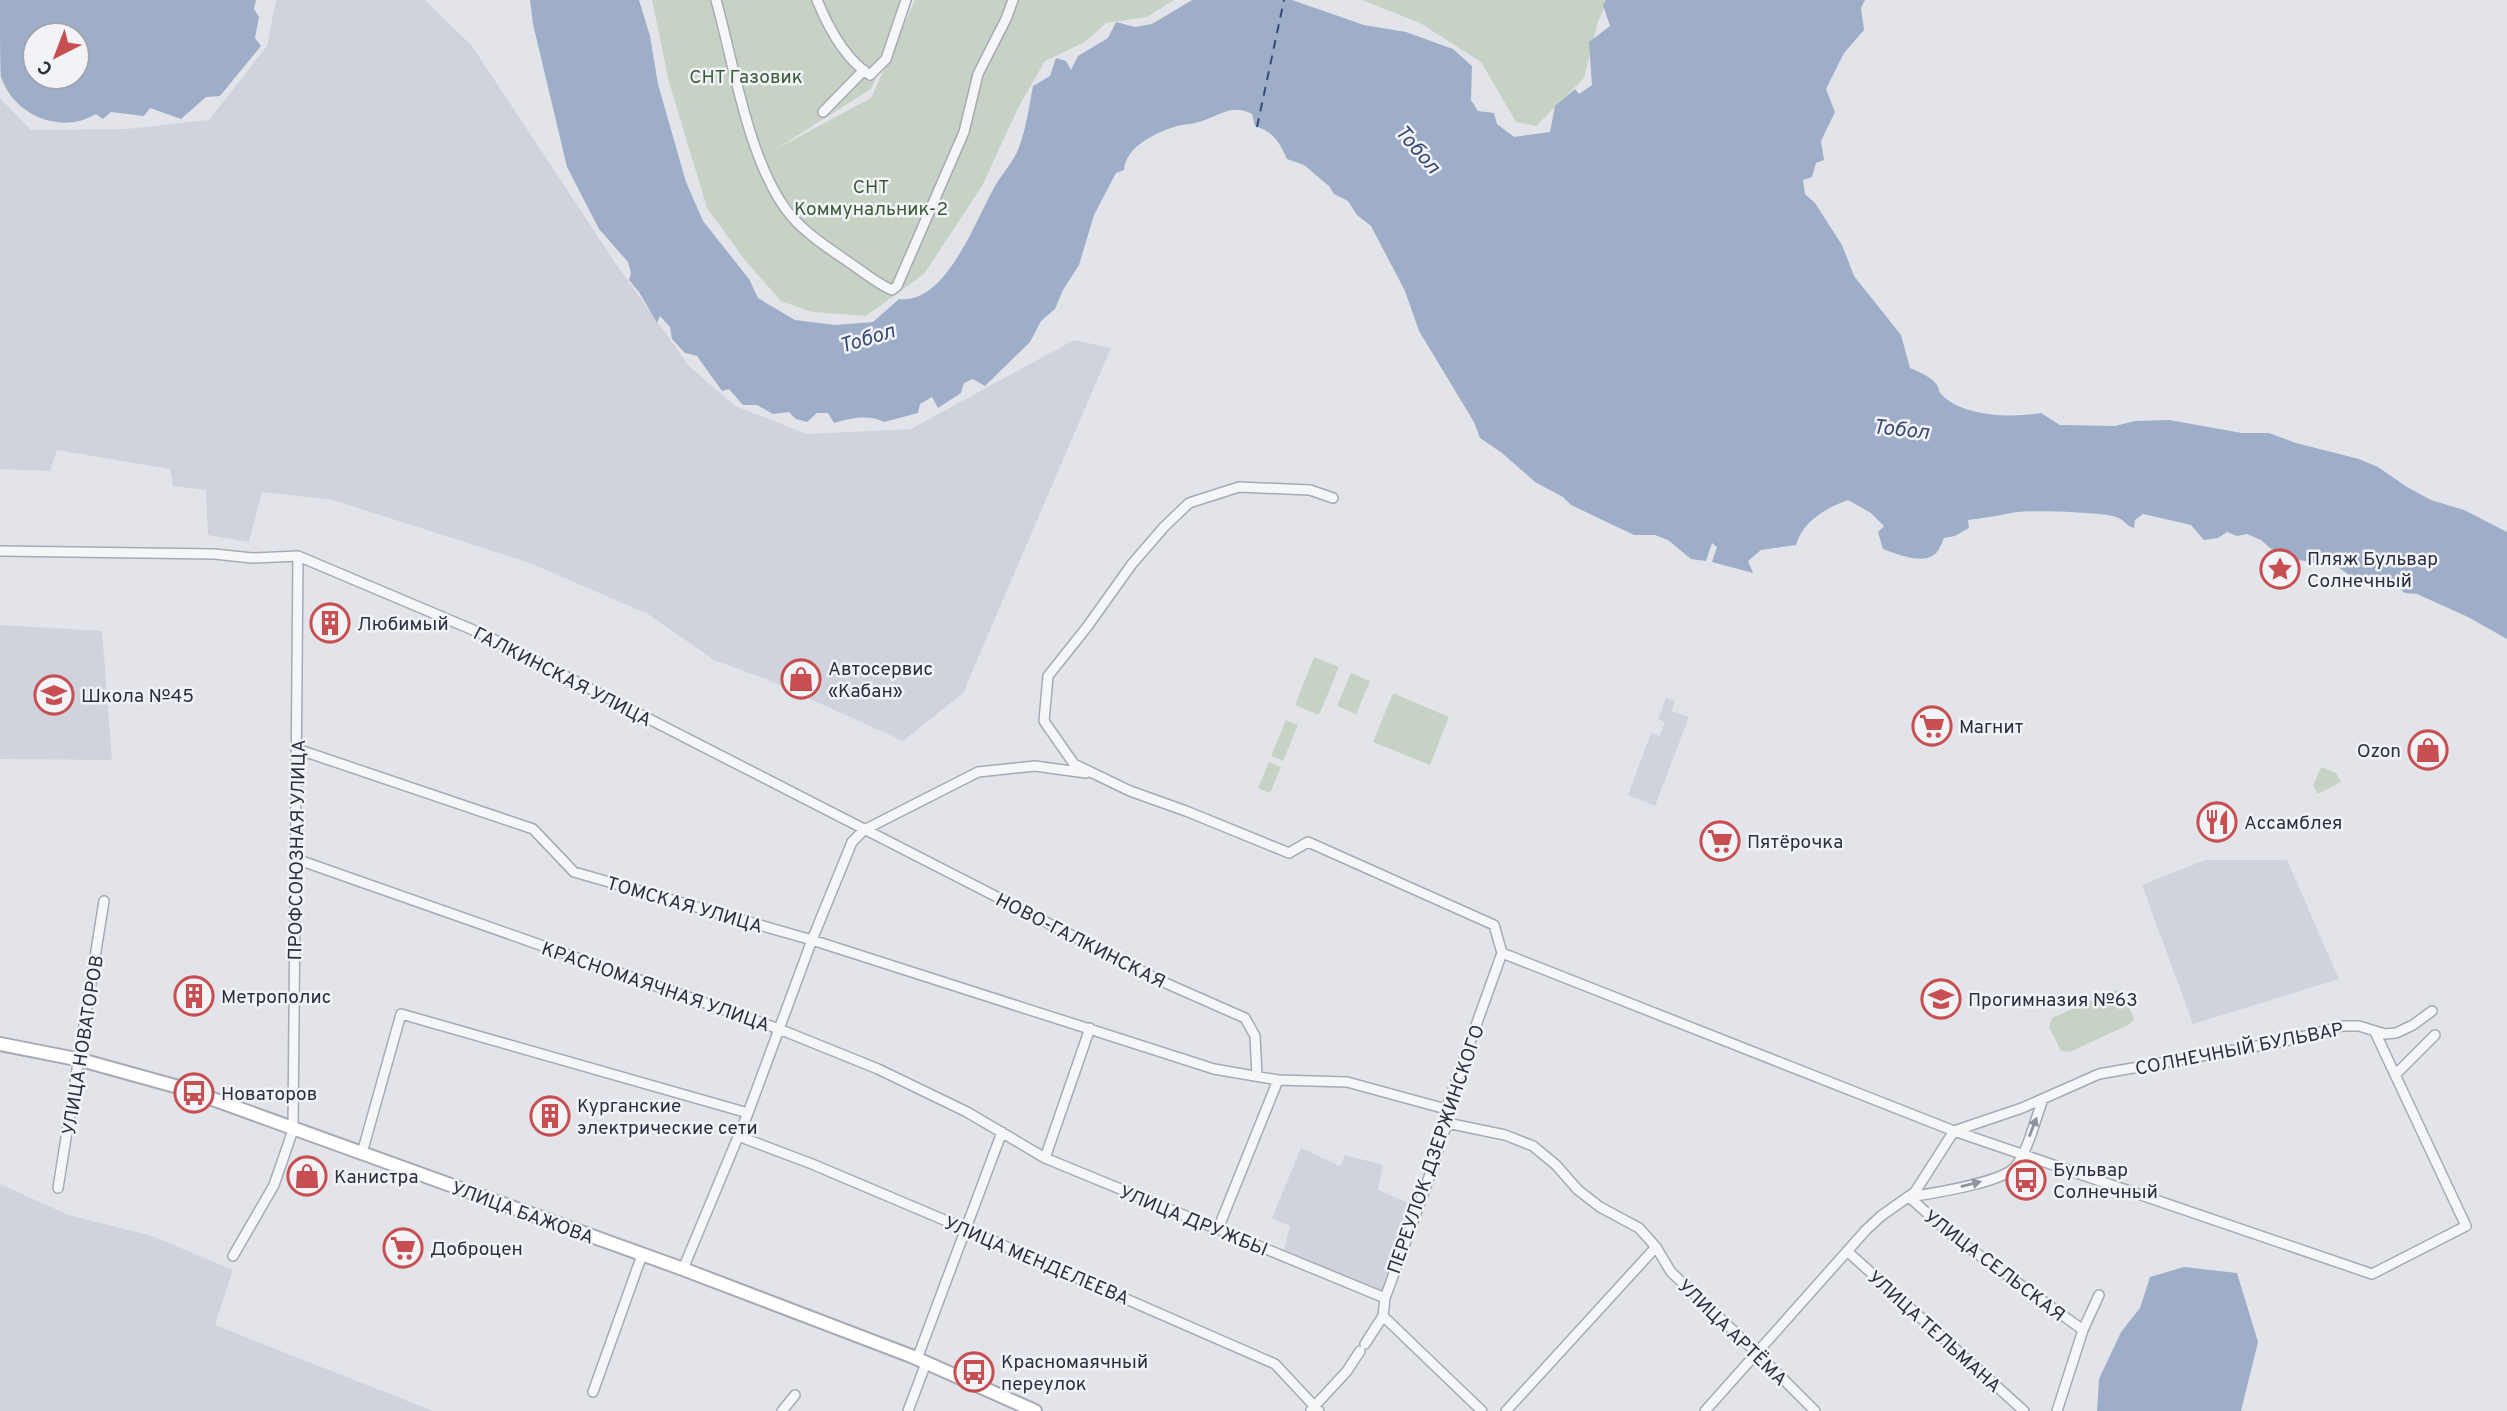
<svg xmlns="http://www.w3.org/2000/svg" width="2507" height="1411" font-family="Overpass,sans-serif">
<style>
.built{fill:#d0d3dc}
.green{fill:#c6d3c4}
.water{fill:#9faec8;fill-rule:evenodd}
.lines{fill:none;stroke-linecap:round;stroke-linejoin:round}
.ferry{stroke:#374a73;stroke-width:2;stroke-dasharray:9 7;stroke-linecap:butt}
.street-casing{stroke:#a7aab4;stroke-width:12}
.secondary-casing{stroke:#a7aab4;stroke-width:16}
.street{stroke:#f5f6f8;stroke-width:9}
.secondary{stroke:#fff;stroke-width:12}
.oneway{fill:#90939c}
.labels{text-anchor:middle;stroke-width:5;stroke-linejoin:round;paint-order:stroke}
.park-label{font-size:19px;fill:#3b5c39;stroke:#f2f3f7}
.poi-label{font-size:19px;fill:#2b3041;stroke:#f2f3f7;text-anchor:start}
.street-label{font-size:19px;fill:#2b3041;stroke:#f2f3f7}
.water-label{font-size:21px;font-style:italic;fill:#374a73;stroke:#f2f3f7}
</style>
<rect width="100%" height="100%" fill="#e2e4ea"/>
<path class="built" d="M 276,0 L 425,0 L 472,46 L 614,261 L 689,366 L 735,406 L 807,434 L 911,429 L 1074,340 L 1111,348 L 963,693 L 903,741 L 766,679 L 714,660 L 648,614 L 530,563 L 333,500 L 262,492 L 249,542 L 208,535 L 206,490 L 173,486 L 170,469 L 57,450 L 50,471 L 0,469 L 0,98 L 31,130 L 126,129 L 209,120 L 267,46 Z
M 0,625 L 102,631 L 112,760 L 0,759 Z
M 1666,698 L 1675,701 L 1671,711 L 1689,717 L 1655,806 L 1628,795 L 1651,733 L 1660,736 L 1665,722 L 1658,719 Z
M 2205,860 L 2287,860 L 2339,979 L 2193,1024 L 2142,885 Z
M 1301,1148 L 1340,1166 L 1345,1155 L 1383,1165 L 1378,1190 L 1413,1205 L 1385,1291 L 1377,1292 L 1283,1254 L 1290,1226 L 1272,1218 Z
M 0,1184 L 68,1215 L 152,1236 L 233,1270 L 215,1325 L 433,1411 L 0,1411 Z"/>
<path class="green" d="M 652,0 L 911,0 L 871,89 L 776,149 L 871,98 L 915,0 L 1174,0 L 1147,17 L 1106,23 L 1085,42 L 1045,61 L 1019,106 L 982,186 L 924,274 L 866,316 L 812,312 L 781,301 L 744,259 L 707,208 L 669,82 Z
M 1362,0 L 1608,0 L 1598,21 L 1584,78 L 1536,126 L 1516,122 L 1481,62 L 1420,23 Z
M 1314,657 L 1339,667 L 1319,715 L 1295,705 Z
M 1351,673 L 1370,681 L 1356,714 L 1337,706 Z
M 1393,693 L 1449,717 L 1430,765 L 1373,742 Z
M 1286,720 L 1298,725 L 1283,761 L 1271,756 Z
M 1269,762 L 1281,767 L 1270,793 L 1258,788 Z
M 2321,767 L 2336,773 L 2341,782 L 2318,794 L 2313,786 Z
M 2115,990 L 2122,993 L 2134,1018 L 2130,1024 L 2070,1052 L 2061,1051 L 2049,1027 L 2052,1018 Z"/>
<path class="water" d="M 0,0 L 256,0 L 254,9 L 259,17 L 255,38 L 261,46 L 220,96 L 206,97 L 181,119 L 150,108 L 144,116 L 111,112 L 103,119 L 96,114 C 62,135 14,116 1,77 C 0,66 0,16 0,0 ZM 77,35 L 77,77 L 35,77 L 35,35 Z
M 530,0 L 639,0 L 650,36 L 658,84 L 686,182 L 703,221 L 749,279 L 758,298 L 795,320 L 835,325 L 873,322 L 899,299 C 946,305 976,219 995,186 C 1002,174 1013,162 1018,150 C 1026,130 1029,107 1033,86 L 1050,76 L 1056,58 L 1066,61 L 1071,70 L 1078,56 L 1108,38 L 1116,22 L 1135,27 L 1152,24 L 1192,0 L 1292,0 L 1364,25 L 1406,32 L 1453,49 L 1472,66 L 1471,100 L 1478,111 L 1494,113 L 1497,124 L 1514,137 L 1550,132 L 1555,106 L 1575,89 L 1579,94 L 1592,85 L 1589,42 L 1610,26 L 1603,5 L 1606,0 L 1865,0 L 1861,8 L 1864,30 L 1844,53 L 1826,89 L 1835,112 L 1821,141 L 1824,160 L 1816,163 L 1812,177 L 1803,180 L 1805,194 L 1815,203 L 1842,245 L 1854,276 L 1901,335 L 1910,368 C 1919,372 1932,377 1937,385 C 1940,390 1938,391 1942,395 C 1963,417 2014,418 2041,413 L 2060,425 L 2115,426 L 2135,421 L 2169,420 L 2242,433 L 2269,433 L 2296,443 L 2359,459 L 2378,467 L 2407,487 L 2431,500 L 2464,510 L 2507,532 L 2507,639 L 2468,617 L 2417,594 L 2405,593 L 2395,585 L 2349,575 L 2338,567 L 2299,560 L 2270,548 L 2261,540 L 2247,534 L 2237,536 L 2227,532 L 2218,538 L 2204,540 L 2191,525 L 2143,514 L 2135,520 L 2134,528 C 2126,526 2124,519 2116,517 C 2103,512 2032,510 2017,512 C 2000,515 1985,518 1968,520 L 1969,528 L 1955,536 L 1944,538 C 1942,543 1939,551 1935,554 C 1922,565 1897,554 1883,549 L 1878,532 L 1884,526 L 1871,513 L 1848,500 C 1826,508 1803,521 1796,545 L 1761,550 L 1748,561 L 1753,573 L 1712,562 L 1717,547 L 1712,543 L 1706,561 L 1691,559 L 1668,540 L 1655,535 L 1634,535 L 1571,505 L 1563,497 L 1535,482 L 1502,453 L 1480,438 L 1474,422 L 1419,331 L 1405,291 L 1371,226 L 1357,215 L 1348,201 L 1334,194 L 1329,186 L 1304,165 L 1287,159 C 1279,142 1274,132 1255,126 L 1252,114 C 1234,104 1221,114 1205,120 C 1196,124 1186,124 1177,126 C 1157,132 1126,146 1124,170 L 1116,173 L 1094,215 L 1079,265 L 1063,290 L 1055,309 L 1041,321 L 1030,342 L 985,386 L 973,379 L 964,383 L 961,393 L 938,408 L 932,397 L 920,404 L 918,413 L 884,422 C 870,414 850,418 834,423 L 828,413 L 817,413 L 807,422 L 796,419 L 789,412 L 773,414 L 757,405 L 743,405 L 729,389 L 722,391 L 697,356 L 685,353 L 672,339 L 670,327 L 660,316 L 657,323 L 639,292 L 629,280 L 631,273 L 628,262 L 599,229 L 567,167 L 533,24 Z
M 2184,1267 L 2237,1273 L 2258,1342 L 2241,1411 L 2097,1411 L 2099,1379 L 2121,1332 L 2140,1308 L 2150,1277 Z"/>
<g class="lines">
<path class="ferry" d="M 1257,127 L 1284,0"/>
<g class="street-casing">
<path id="street" d="M 716,0 C 734,64 749,167 792,217 C 807,234 828,248 847,261 C 861,270 876,283 892,290 L 897,286 L 964,132 L 978,74 L 1006,19 L 1013,0
M 817,0 C 828,27 845,59 870,75 L 886,59 L 906,0
M 823,112 L 864,70
M 1333,498 L 1310,490 L 1239,487 L 1189,503 L 1164,527 L 1132,564 L 1087,627 L 1048,676 L 1044,721 L 1074,764 L 1130,791 L 1186,811 L 1289,853 L 1308,842 L 1494,925 L 1502,953
M 0,551 L 214,554 L 252,558 L 298,556 L 485,635 L 1161,981 L 1245,1018 L 1255,1036 L 1257,1076
M 297,749 L 533,829 L 574,872 L 812,940 L 1214,1069 L 1278,1080 L 1347,1082 L 1446,1109
M 296,859 L 779,1029 L 878,1069 L 967,1112 L 1045,1158 L 1385,1298
M 1502,953 L 1954,1131 L 2372,1274 L 2466,1226 L 2375,1032
M 2395,1075 L 2435,1035
M 1447,1123 L 1505,1135 L 1533,1146 L 1556,1165 L 1578,1190 L 1600,1207 L 1639,1228 L 1656,1247 L 1671,1272 L 1757,1353 L 1815,1411
M 1954,1131 L 2022,1108 L 2099,1074 L 2286,1041 L 2343,1026 L 2359,1026 L 2385,1034 L 2396,1033 L 2413,1025 L 2432,1011
M 738,1136 L 812,1164 L 975,1233 L 1275,1364 L 1319,1411
M 362,1153 L 401,1014 L 748,1113
M 1045,1158 L 1090,1028
M 58,1188 L 104,901
M 1909,1197 L 1954,1237 L 2083,1330
M 1910,1197 C 1933,1193 2003,1183 2016,1166 C 2029,1148 2035,1120 2043,1099
M 1218,1229 L 1278,1080
M 1847,1251 L 2024,1411
M 233,1256 L 274,1185 L 293,1130 L 298,556
M 683,1269 L 748,1113 L 812,940 L 852,842 L 864,830 L 978,772 L 1035,766 L 1086,773
M 1383,1316 L 1482,1411
M 1365,1344 L 1383,1316 L 1385,1298 L 1425,1189 L 1447,1123 L 1446,1109 L 1502,953
M 917,1359 L 1002,1132
M 593,1392 L 642,1255
M 1311,1410 L 1347,1371 L 1360,1351
M 782,1411 L 795,1395
M 908,1411 L 926,1363
M 1506,1411 L 1656,1247
M 1705,1411 L 1866,1230 L 1881,1216 L 1915,1192 L 1954,1131
M 2057,1411 L 2083,1330 L 2099,1295"/>
</g>
<g class="secondary-casing">
<path id="secondary" d="M 0,1044 L 81,1060 L 182,1088 L 683,1269 L 911,1356 L 1035,1411"/>
</g>
<use href="#street" class="street"/>
<use href="#secondary" class="secondary"/>
</g>
<defs><path id="oneway-solid" d="M-6-.8H1V-3.2L6.5 0L1 3.2V.8H-6Z" transform="scale(1.75)"/></defs>
<g class="oneway">
<use href="#oneway-solid" transform="translate(2033 1127) rotate(-69)"/>
<use href="#oneway-solid" transform="translate(1971 1184) rotate(-14)"/>
</g>
<defs>
<g id="sight-ring" transform="scale(2.0125)"><circle r="9.5" fill="#f2f3f7" stroke="#c74f52" stroke-width="1.5"/><path d="M0-6L1.8-2.2L6-1.7L2.9 1.2L3.7 5.4L0 3.3L-3.7 5.4L-2.9 1.2L-6-1.7L-1.8-2.2Z" fill="#c74f52"/></g>
<g id="building-ring" transform="scale(2.0125)"><circle r="9.5" fill="#f2f3f7" stroke="#c74f52" stroke-width="1.5"/><path d="M-4-6H4V6H1V3H-1V6H-4ZM-2.5-4.3h1.7v1.8h-1.7ZM.8-4.3h1.7v1.8H.8ZM-2.5-1h1.7V.8h-1.7ZM.8-1h1.7V.8H.8Z" fill="#c74f52"/></g>
<g id="shop-ring" transform="scale(2.0125)"><circle r="9.5" fill="#f2f3f7" stroke="#c74f52" stroke-width="1.5"/><path d="M-5-2.5h2.3a2.7 3.5 0 0 1 5.4 0H5L5.5 6h-11ZM-1.5-2.5h3a1.5 2.3 0 0 0-3 0Z" fill="#c74f52"/></g>
<g id="school-ring" transform="scale(2.0125)"><circle r="9.5" fill="#f2f3f7" stroke="#c74f52" stroke-width="1.5"/><path d="M0-5L7-2L0 1L-7-2ZM-4 1L0 2.5L4 1V4Q0 6-4 4Z" fill="#c74f52"/></g>
<g id="supermarket-ring" transform="scale(2.0125)"><circle r="9.5" fill="#f2f3f7" stroke="#c74f52" stroke-width="1.5"/><path d="M-6-5.5h2.5l.6 2H6L4.5 2H-2.5L-4.4-4H-6ZM-1.5 3.2a1.3 1.3 0 1 0 .1 0ZM3 3.2a1.3 1.3 0 1 0 .1 0Z" fill="#c74f52"/></g>
<g id="restaurant-ring" transform="scale(2.0125)"><circle r="9.5" fill="#f2f3f7" stroke="#c74f52" stroke-width="1.5"/><path d="M-5-6h1v4h1v-4h1v4h1v-4h1v5L-1.5 .5V6h-2V.5L-5-1ZM5-6V6H3V1.5H1.5Q1.5-4 5-6Z" fill="#c74f52"/></g>
<g id="bus-ring" transform="scale(2.0125)"><circle r="9.5" fill="#f2f3f7" stroke="#c74f52" stroke-width="1.5"/><path d="M-5-6H5V4H4V6H2V4H-2V6H-4V4H-5ZM-3.5-4V0h7V-4ZM-3.5 1.2v1.5H-2V1.2ZM2 1.2v1.5H3.5V1.2Z" fill="#c74f52"/></g>
</defs>
<g fill-rule="evenodd">
<use href="#sight-ring" x="2280" y="569"/>
<use href="#building-ring" x="330" y="623"/>
<use href="#shop-ring" x="801" y="679"/>
<use href="#school-ring" x="54" y="695"/>
<use href="#supermarket-ring" x="1932" y="726"/>
<use href="#shop-ring" x="2428" y="750"/>
<use href="#restaurant-ring" x="2217" y="822"/>
<use href="#supermarket-ring" x="1720" y="841"/>
<use href="#building-ring" x="194" y="996"/>
<use href="#school-ring" x="1941" y="999"/>
<use href="#bus-ring" x="194" y="1093"/>
<use href="#building-ring" x="550" y="1116"/>
<use href="#shop-ring" x="307" y="1176"/>
<use href="#bus-ring" x="2026" y="1180"/>
<use href="#supermarket-ring" x="403" y="1248"/>
<use href="#bus-ring" x="974" y="1372"/>
</g>
<g class="labels">
<g class="park-label">
<text x="746" y="83">СНТ Газовик</text>
<text x="871" y="193">СНТ<tspan x="871" dy="22">Коммунальник-2</tspan></text>
</g>
<g class="poi-label">
<text x="2307" y="565">Пляж Бульвар<tspan x="2307" dy="22">Солнечный</tspan></text>
<text x="357" y="630">Любимый</text>
<text x="828" y="675">Автосервис<tspan x="828" dy="22">«Кабан»</tspan></text>
<text x="81" y="702">Школа №45</text>
<text x="1959" y="733">Магнит</text>
<text x="2401" y="757" text-anchor="end">Ozon</text>
<text x="2244" y="829">Ассамблея</text>
<text x="1747" y="848">Пятёрочка</text>
<text x="221" y="1003">Метрополис</text>
<text x="1968" y="1006">Прогимназия №63</text>
<text x="221" y="1100">Новаторов</text>
<text x="577" y="1112">Курганские<tspan x="577" dy="22">электрические сети</tspan></text>
<text x="2053" y="1176">Бульвар<tspan x="2053" dy="22">Солнечный</tspan></text>
<text x="334" y="1183">Канистра</text>
<text x="430" y="1255">Доброцен</text>
<text x="1001" y="1368">Красномаячный<tspan x="1001" dy="22">переулок</tspan></text>
</g>
<g class="street-label">
<text transform="translate(563 676) rotate(27)" y="7">ГАЛКИНСКАЯ УЛИЦА</text>
<text transform="translate(296 850) rotate(-89)" y="7">ПРОФСОЮЗНАЯ УЛИЦА</text>
<text transform="translate(685 904) rotate(16)" y="7">ТОМСКАЯ УЛИЦА</text>
<text transform="translate(1081 940) rotate(27)" y="7">НОВО-ГАЛКИНСКАЯ</text>
<text transform="translate(656 986) rotate(19)" y="7">КРАСНОМАЯЧНАЯ УЛИЦА</text>
<text transform="translate(82 1045) rotate(-81)" y="7">УЛИЦА НОВАТОРОВ</text>
<text transform="translate(2239 1048) rotate(-11)" y="7">СОЛНЕЧНЫЙ БУЛЬВАР</text>
<text transform="translate(1435 1149) rotate(-71)" y="7">ПЕРЕУЛОК ДЗЕРЖИНСКОГО</text>
<text transform="translate(523 1212) rotate(20)" y="7">УЛИЦА БАЖОВА</text>
<text transform="translate(1194 1220) rotate(22)" y="7">УЛИЦА ДРУЖБЫ</text>
<text transform="translate(1037 1260) rotate(23)" y="7">УЛИЦА МЕНДЕЛЕЕВА</text>
<text transform="translate(1995 1265) rotate(37)" y="7">УЛИЦА СЕЛЬСКАЯ</text>
<text transform="translate(1935 1331) rotate(42)" y="7">УЛИЦА ТЕЛЬМАНА</text>
<text transform="translate(1733 1332) rotate(44)" y="7">УЛИЦА АРТЁМА</text>
</g>
<g class="water-label">
<text transform="translate(1418 149) rotate(49)" y="7">Тобол</text>
<text transform="translate(867 338) rotate(-17)" y="7">Тобол</text>
<text transform="translate(1901 429) rotate(6)" y="7">Тобол</text>
</g>
</g>
<g transform="translate(56 56) rotate(222)"><circle r="33" fill="#f2f3f7" stroke="#a2a5ae" stroke-width="2"/>
<path d="M0-5L12 26L0 18L-12 26Z" fill="#c74f52"/>
<text y="-10" font-size="19" font-weight="bold" text-anchor="middle" fill="#2b3041">С</text>
</g>
</svg>
